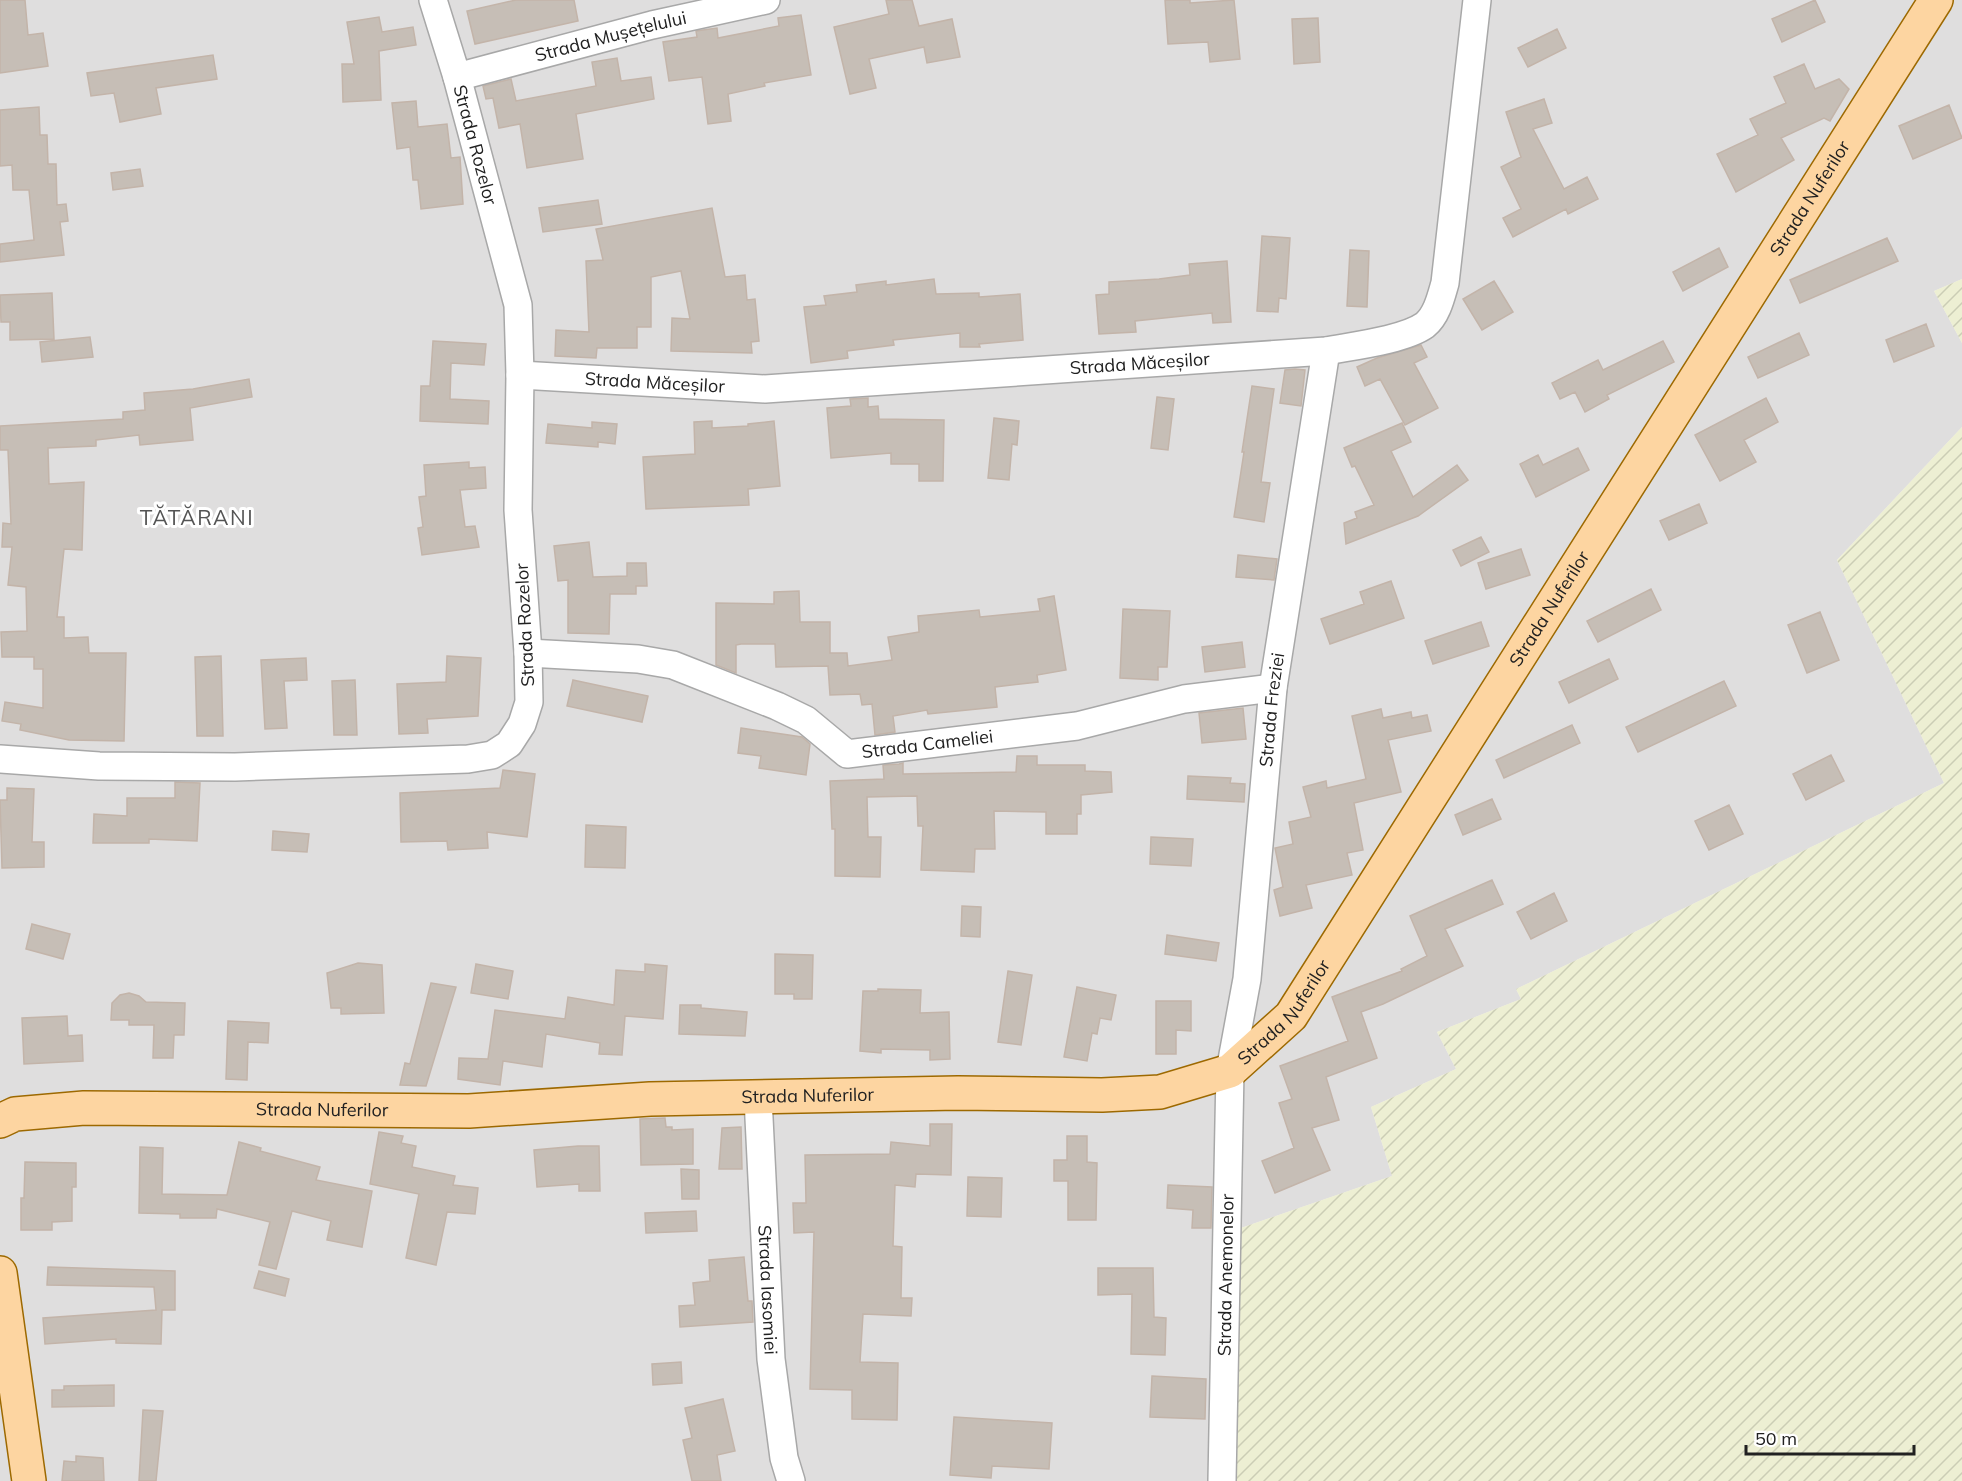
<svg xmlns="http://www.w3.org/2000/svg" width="1962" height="1481" font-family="Mulish,sans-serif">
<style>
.residential{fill:#dfdede}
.farmland{fill:url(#farmland-furrows)}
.building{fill:#c6beb6;stroke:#c3b4a9;stroke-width:1.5}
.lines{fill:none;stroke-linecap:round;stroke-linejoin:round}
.minor-casing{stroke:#a8a8a8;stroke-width:30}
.major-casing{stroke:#9d6900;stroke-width:36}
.minor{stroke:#fff;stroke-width:27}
.major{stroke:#fdd5a1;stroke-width:33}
.labels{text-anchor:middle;stroke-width:6;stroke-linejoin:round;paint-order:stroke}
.street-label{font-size:18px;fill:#212121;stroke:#fff}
.quarter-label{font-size:21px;letter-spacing:1.5px;fill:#545454;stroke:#fff}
</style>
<defs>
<pattern id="farmland-furrows" width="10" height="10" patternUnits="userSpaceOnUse" patternTransform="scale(1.5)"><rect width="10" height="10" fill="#edefd3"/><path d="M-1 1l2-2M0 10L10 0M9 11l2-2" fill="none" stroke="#cbcdb5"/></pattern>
</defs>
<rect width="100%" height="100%" fill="#f1eee7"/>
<path class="residential" d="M 0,0 L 1962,0 L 1962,279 L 1934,291 L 1962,343 L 1962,427 L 1837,560 L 1944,783 L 1516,989 L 1521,999 L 1437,1032 L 1456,1069 L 1371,1107 L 1392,1176 L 1238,1229 L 1227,1481 L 0,1481 Z"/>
<path class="farmland" d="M 1962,279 L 1962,343 L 1934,291 Z
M 1962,427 L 1962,1481 L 1227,1481 L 1238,1229 L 1392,1176 L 1371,1107 L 1456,1069 L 1437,1032 L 1521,999 L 1516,989 L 1944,783 L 1837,560 Z"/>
<path class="building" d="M 0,0 L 25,0 L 28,35 L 43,33 L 48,66 L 0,73 Z
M 516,0 L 574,0 L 578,21 L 475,44 L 467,11 Z
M 886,0 L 912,0 L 919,26 L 952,19 L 960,57 L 927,63 L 924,47 L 869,59 L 876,88 L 850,94 L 834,27 L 889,14 Z
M 1165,0 L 1190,0 L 1190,3 L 1234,0 L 1240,59 L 1210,62 L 1208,42 L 1168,44 Z
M 1815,0 L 1825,22 L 1782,42 L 1772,19 Z
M 801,15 L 811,75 L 764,83 L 765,86 L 728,94 L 731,121 L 708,124 L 702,77 L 669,81 L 663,42 L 697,37 L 696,31 L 717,28 L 718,38 L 779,26 L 778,18 Z
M 379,17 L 382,32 L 413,27 L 416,45 L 379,51 L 381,100 L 343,102 L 342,64 L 354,64 L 347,22 Z
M 1318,18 L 1320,62 L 1294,64 L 1292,19 Z
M 1557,29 L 1566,48 L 1528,67 L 1518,48 Z
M 213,55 L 217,79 L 156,88 L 161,114 L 120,122 L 114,93 L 91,96 L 87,73 Z
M 617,58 L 621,81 L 651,77 L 654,99 L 576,114 L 583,159 L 527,168 L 520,124 L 499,128 L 493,98 L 486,99 L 483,86 L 511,79 L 516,101 L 596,86 L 592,62 Z
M 1804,64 L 1815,89 L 1839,79 L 1849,89 L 1830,121 L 1824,118 L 1781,138 L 1794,160 L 1736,192 L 1717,154 L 1758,135 L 1750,119 L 1786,103 L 1774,77 Z
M 1544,99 L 1552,123 L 1533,129 L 1564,189 L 1587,177 L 1598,199 L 1568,214 L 1566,209 L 1513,237 L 1503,218 L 1521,209 L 1501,167 L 1521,157 L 1506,112 Z
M 416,101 L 418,127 L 447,124 L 451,158 L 460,157 L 463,204 L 421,209 L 418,180 L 413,180 L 410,147 L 397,149 L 392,103 Z
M 1949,105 L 1962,138 L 1913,159 L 1899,126 Z
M 39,107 L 40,135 L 47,135 L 48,164 L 56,164 L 57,205 L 66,204 L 68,221 L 60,222 L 64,255 L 0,262 L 0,244 L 34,240 L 29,190 L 13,190 L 12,165 L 0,166 L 0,110 Z
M 140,169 L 143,186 L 113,190 L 111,173 Z
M 598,200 L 602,224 L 543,232 L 539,208 Z
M 712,208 L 725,277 L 745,275 L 747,300 L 755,299 L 759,341 L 751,342 L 752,353 L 671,351 L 672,318 L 690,319 L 681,271 L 651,277 L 651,327 L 637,327 L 637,348 L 597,348 L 596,358 L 555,356 L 556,330 L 589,332 L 586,261 L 603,260 L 596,229 Z
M 1262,236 L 1290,238 L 1286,299 L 1279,298 L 1278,312 L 1257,311 Z
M 1887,238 L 1898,261 L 1800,303 L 1790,280 Z
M 1719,248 L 1728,267 L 1683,291 L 1673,272 Z
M 1350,250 L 1369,251 L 1367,307 L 1347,306 Z
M 1227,261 L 1231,322 L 1213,323 L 1212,313 L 1135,321 L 1136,332 L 1099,334 L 1096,295 L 1109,294 L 1109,282 L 1159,279 L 1190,275 L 1189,264 Z
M 934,279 L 936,294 L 979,293 L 979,297 L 1020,294 L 1023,340 L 979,344 L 980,347 L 960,347 L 960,333 L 893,340 L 894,345 L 847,351 L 848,358 L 811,363 L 804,307 L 826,305 L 824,296 L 857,292 L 856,285 L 886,281 L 886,285 Z
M 1494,281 L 1513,312 L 1482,330 L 1463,299 Z
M 52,293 L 54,339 L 10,340 L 10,322 L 1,322 L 0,295 Z
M 1926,324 L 1934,346 L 1894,362 L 1886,340 Z
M 1799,333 L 1809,355 L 1758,378 L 1748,357 Z
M 90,337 L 93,357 L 42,362 L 40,342 Z
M 433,341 L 486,344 L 484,365 L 451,363 L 450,399 L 489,401 L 488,424 L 420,421 L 421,386 L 430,386 Z
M 1663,341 L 1674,362 L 1607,395 L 1609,399 L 1585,412 L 1575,392 L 1560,399 L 1552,383 L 1598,360 L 1603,370 Z
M 1421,345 L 1427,357 L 1414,363 L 1438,408 L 1405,425 L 1380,379 L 1365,386 L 1357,367 L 1377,358 Z
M 1295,369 L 1305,370 L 1301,406 L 1280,403 L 1285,370 Z
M 249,379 L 252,397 L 190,408 L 193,440 L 140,445 L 139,435 L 96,440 L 96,446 L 48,448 L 49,484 L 84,482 L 82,550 L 64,549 L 57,617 L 64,617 L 64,638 L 88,637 L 89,653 L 126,653 L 124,741 L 69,740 L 20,730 L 21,724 L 2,721 L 5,702 L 43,708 L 43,669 L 34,669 L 34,657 L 2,657 L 1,632 L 27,631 L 26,587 L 8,585 L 12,547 L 2,547 L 3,523 L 11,524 L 8,450 L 0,450 L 0,426 L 123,419 L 123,412 L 145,410 L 144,393 L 193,389 Z
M 1252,386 L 1274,389 L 1261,482 L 1270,483 L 1264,522 L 1234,517 L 1244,452 L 1242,452 Z
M 1157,397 L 1174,399 L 1168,450 L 1151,448 Z
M 868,398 L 868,407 L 878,406 L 879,419 L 944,420 L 943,481 L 919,481 L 919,464 L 891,464 L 891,453 L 831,458 L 827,408 L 851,406 L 850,399 Z
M 1766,398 L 1778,422 L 1744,440 L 1756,462 L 1720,481 L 1695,435 Z
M 994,418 L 1019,421 L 1017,445 L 1012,444 L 1009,480 L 988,478 Z
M 712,421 L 712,428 L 748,426 L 748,424 L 774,421 L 780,486 L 748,489 L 749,505 L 646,509 L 643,457 L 695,454 L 694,422 Z
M 592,422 L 617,424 L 615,444 L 598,442 L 598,447 L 546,443 L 548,424 L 592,428 Z
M 1402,423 L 1411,442 L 1391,451 L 1413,497 L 1457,465 L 1468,480 L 1418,516 L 1346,544 L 1344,523 L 1357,518 L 1355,512 L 1374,505 L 1355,466 L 1352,467 L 1344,448 Z
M 1578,448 L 1589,470 L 1536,497 L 1520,464 L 1538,455 L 1543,465 Z
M 469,462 L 469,468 L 485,467 L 486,488 L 460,490 L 465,527 L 475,526 L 479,547 L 422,555 L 418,528 L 423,527 L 419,497 L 426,496 L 424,465 Z
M 1699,504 L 1707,523 L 1669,540 L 1660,521 Z
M 1481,537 L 1489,552 L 1461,566 L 1453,550 Z
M 589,542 L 593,577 L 627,576 L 627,563 L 646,563 L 647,586 L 636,586 L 636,594 L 610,594 L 609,634 L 568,633 L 568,580 L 558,581 L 554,546 Z
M 1521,549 L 1530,575 L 1486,589 L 1478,563 Z
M 1238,555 L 1277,559 L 1274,580 L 1236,577 Z
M 1391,581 L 1404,618 L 1330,644 L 1321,619 L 1364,604 L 1360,592 Z
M 1651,589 L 1661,610 L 1598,642 L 1587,621 Z
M 799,591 L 800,622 L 830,622 L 830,653 L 847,653 L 848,666 L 892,660 L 888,637 L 919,632 L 918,616 L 979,610 L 980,617 L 1040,611 L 1038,599 L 1054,596 L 1066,670 L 1037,675 L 1038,682 L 995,687 L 997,707 L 928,714 L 927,710 L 893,716 L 895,732 L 875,735 L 872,704 L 862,705 L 860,694 L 830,695 L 828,666 L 776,667 L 775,644 L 741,644 L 736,645 L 736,673 L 716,665 L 716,603 L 774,604 L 774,592 Z
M 1123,609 L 1170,611 L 1167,667 L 1158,667 L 1158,680 L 1120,678 Z
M 1820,612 L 1839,660 L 1807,673 L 1788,625 Z
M 1481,622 L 1489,646 L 1433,664 L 1425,641 Z
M 1242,642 L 1245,667 L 1205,672 L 1202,647 Z
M 221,656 L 223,736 L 197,736 L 195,657 Z
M 447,656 L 481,658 L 478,716 L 427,719 L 428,733 L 399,734 L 397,684 L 446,682 Z
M 306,658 L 307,680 L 284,681 L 287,728 L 265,729 L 261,660 Z
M 1609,659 L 1618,679 L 1569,703 L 1559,682 Z
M 355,680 L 357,735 L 334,735 L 332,681 Z
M 573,680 L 648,696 L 642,722 L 567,706 Z
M 1724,681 L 1736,706 L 1638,752 L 1626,727 Z
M 1243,708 L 1246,739 L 1202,743 L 1199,713 Z
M 1381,709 L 1383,718 L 1411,712 L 1412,718 L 1427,715 L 1431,731 L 1388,740 L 1401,792 L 1354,803 L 1363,850 L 1347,853 L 1352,875 L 1306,885 L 1312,908 L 1280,916 L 1274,890 L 1283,887 L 1275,848 L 1293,844 L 1289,822 L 1311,817 L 1303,787 L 1326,781 L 1327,788 L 1366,779 L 1352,716 Z
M 1572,725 L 1580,743 L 1504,778 L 1496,760 Z
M 741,728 L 802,737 L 810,744 L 806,775 L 759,768 L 761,756 L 738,753 Z
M 1831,755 L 1844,781 L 1806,800 L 1793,774 Z
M 1017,756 L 1037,756 L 1037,765 L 1085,765 L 1085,771 L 1111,772 L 1112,792 L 1081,795 L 1081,814 L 1077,814 L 1077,834 L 1046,834 L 1046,812 L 994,811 L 995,849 L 975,849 L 974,872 L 921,870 L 923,826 L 918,826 L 917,796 L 867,797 L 868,837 L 881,837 L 880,877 L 835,876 L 835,829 L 832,829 L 830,781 L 884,779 L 883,765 L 899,764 L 903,763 L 903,774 L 1016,772 Z
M 503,770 L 535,774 L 527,837 L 487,832 L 488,848 L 448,850 L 447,841 L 401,842 L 400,793 L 500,788 Z
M 1188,776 L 1231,778 L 1230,783 L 1245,784 L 1244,802 L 1187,799 Z
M 175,782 L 200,783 L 197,841 L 149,839 L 149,843 L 93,843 L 94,814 L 127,816 L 127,798 L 175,798 Z
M 7,788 L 34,789 L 32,842 L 44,842 L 44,867 L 2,868 L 0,800 L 7,800 Z
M 1492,799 L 1501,819 L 1463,835 L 1455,815 Z
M 1729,805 L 1743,834 L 1709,850 L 1695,821 Z
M 586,825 L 626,827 L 625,868 L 585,867 Z
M 273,831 L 309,834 L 307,852 L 272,850 Z
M 1151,837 L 1193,839 L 1191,866 L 1150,864 Z
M 1492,880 L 1503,904 L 1445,929 L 1463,966 L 1383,1004 L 1361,1012 L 1377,1058 L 1326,1077 L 1339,1120 L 1312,1128 L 1330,1170 L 1275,1193 L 1262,1161 L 1294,1148 L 1279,1103 L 1292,1099 L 1280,1066 L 1348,1041 L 1332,997 L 1402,971 L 1401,969 L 1427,956 L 1410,916 Z
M 1554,893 L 1567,921 L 1531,939 L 1517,912 Z
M 962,906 L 981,907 L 980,937 L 961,936 Z
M 32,924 L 70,934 L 63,959 L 26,949 Z
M 1167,935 L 1219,943 L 1216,961 L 1165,954 Z
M 775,954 L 813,955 L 812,999 L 794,999 L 794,994 L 775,994 Z
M 358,963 L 382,965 L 384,1013 L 341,1014 L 341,1008 L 331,1008 L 327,973 Z
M 476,964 L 513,971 L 508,999 L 471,993 Z
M 645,964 L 667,966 L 663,1019 L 625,1016 L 622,1055 L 599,1054 L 600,1043 L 546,1034 L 542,1067 L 503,1061 L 500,1085 L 458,1079 L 459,1058 L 488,1059 L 495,1010 L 565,1019 L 568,997 L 614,1005 L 616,970 L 645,972 Z
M 1008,971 L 1032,975 L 1021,1045 L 998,1042 Z
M 431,983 L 456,987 L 426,1086 L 400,1085 L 405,1063 L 410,1064 Z
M 1077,987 L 1116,995 L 1111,1020 L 1100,1018 L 1097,1034 L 1092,1033 L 1087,1061 L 1064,1057 Z
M 878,989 L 921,990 L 920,1013 L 949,1012 L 950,1059 L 930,1060 L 930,1050 L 881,1049 L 881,1053 L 860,1051 L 863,991 L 878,991 Z
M 129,993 L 139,996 L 146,1002 L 185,1003 L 184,1035 L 174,1035 L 173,1058 L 153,1058 L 154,1025 L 129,1025 L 129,1020 L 111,1020 L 112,1003 L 120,995 Z
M 1156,1001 L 1191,1001 L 1191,1031 L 1176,1030 L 1176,1054 L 1156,1054 Z
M 680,1005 L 701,1005 L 701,1008 L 747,1012 L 745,1036 L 679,1034 Z
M 67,1016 L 68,1036 L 82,1035 L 83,1061 L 24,1064 L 22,1018 Z
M 228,1021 L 269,1023 L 268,1043 L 248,1042 L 247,1080 L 226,1079 Z
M 665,1118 L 666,1127 L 672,1127 L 672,1130 L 693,1129 L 693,1164 L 641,1165 L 640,1119 Z
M 930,1124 L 952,1124 L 951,1175 L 916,1174 L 915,1187 L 895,1185 L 893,1246 L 902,1247 L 901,1298 L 912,1298 L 911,1316 L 863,1314 L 860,1362 L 898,1363 L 897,1420 L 852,1419 L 852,1390 L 810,1389 L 814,1232 L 794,1233 L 793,1203 L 806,1203 L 805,1155 L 890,1154 L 891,1142 L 930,1146 Z
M 741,1127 L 742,1169 L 719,1169 L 722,1128 Z
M 379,1132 L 403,1136 L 401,1143 L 416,1146 L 412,1167 L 455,1176 L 453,1185 L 478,1188 L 475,1214 L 447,1212 L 436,1265 L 406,1258 L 419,1194 L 370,1184 Z
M 1067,1136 L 1087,1136 L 1087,1162 L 1097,1163 L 1096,1220 L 1068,1220 L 1068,1181 L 1054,1181 L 1054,1160 L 1067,1160 Z
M 239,1142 L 261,1148 L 260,1151 L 320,1167 L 316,1180 L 372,1191 L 362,1247 L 327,1240 L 331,1221 L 292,1211 L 276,1269 L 259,1265 L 270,1222 L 217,1209 L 216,1218 L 180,1218 L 180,1214 L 139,1213 L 140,1147 L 163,1148 L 162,1194 L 227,1195 Z
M 578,1146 L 599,1146 L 600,1191 L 579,1191 L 579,1184 L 537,1187 L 534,1150 Z
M 25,1162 L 76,1163 L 76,1187 L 72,1187 L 72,1221 L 52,1222 L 52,1230 L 21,1230 L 21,1198 L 24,1198 Z
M 681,1169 L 699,1170 L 699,1199 L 682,1199 Z
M 968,1177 L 1002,1178 L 1001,1217 L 967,1216 Z
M 1168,1185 L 1212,1187 L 1211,1228 L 1192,1228 L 1193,1210 L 1167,1208 Z
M 696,1211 L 697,1231 L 646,1233 L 645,1213 Z
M 744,1257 L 748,1301 L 752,1301 L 753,1322 L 680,1327 L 679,1306 L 695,1305 L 693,1283 L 710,1281 L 709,1260 Z
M 48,1267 L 175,1271 L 175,1310 L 162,1310 L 161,1344 L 116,1343 L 116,1339 L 45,1344 L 43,1318 L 156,1310 L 154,1287 L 47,1285 Z
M 1098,1268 L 1153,1268 L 1154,1317 L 1166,1318 L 1165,1355 L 1131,1354 L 1132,1294 L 1098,1295 Z
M 259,1271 L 289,1279 L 285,1296 L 254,1288 Z
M 681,1362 L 682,1383 L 653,1385 L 652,1364 Z
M 1152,1376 L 1206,1379 L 1205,1419 L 1150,1417 Z
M 114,1385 L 114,1406 L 52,1407 L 52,1390 L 64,1390 L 64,1386 Z
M 723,1399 L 735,1451 L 717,1455 L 721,1481 L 692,1481 L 683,1440 L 692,1438 L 685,1408 Z
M 143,1410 L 163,1411 L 156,1481 L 139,1481 Z
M 954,1417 L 1052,1423 L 1049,1469 L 992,1466 L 991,1478 L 950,1475 Z
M 76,1456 L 103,1458 L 104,1481 L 62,1481 L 64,1461 L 76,1462 Z"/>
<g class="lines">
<g class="minor-casing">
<g id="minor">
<path id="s1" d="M 457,77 L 652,25 L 766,0"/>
<path id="s2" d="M 520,375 L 765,389 L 1326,351 C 1352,346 1404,340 1425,325 C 1437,315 1441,297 1445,283 L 1477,0"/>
<path id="s3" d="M 528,653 L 638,659 L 673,665 L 777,706 L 806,720 L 847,754 L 1077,726 L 1184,699 L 1273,688"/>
<path d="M 0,759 L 99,766 L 235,767 L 468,759 L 492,755 L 509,744 L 522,724 L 529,702 L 528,653 L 518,510 L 520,375 L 518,305 L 457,77 L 433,0"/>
<path id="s4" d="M 758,1098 L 771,1359 L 784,1458 L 791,1481"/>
<path id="s5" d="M 1222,1481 L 1230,1071 L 1247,979 L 1273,688 L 1326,351"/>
</g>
</g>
<g class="major-casing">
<g id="major">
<path id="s6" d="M 0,1121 L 15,1114 L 84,1108 L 469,1111 L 650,1099 L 958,1093 L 1102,1095 L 1160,1092 L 1230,1071 L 1291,1016 L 1936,0"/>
<path d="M 0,1273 L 29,1481"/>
</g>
</g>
<use href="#minor" class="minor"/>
<use href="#major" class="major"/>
</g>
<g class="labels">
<g class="street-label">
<text dy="6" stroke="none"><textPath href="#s1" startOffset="159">Strada Mușețelului</textPath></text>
<text transform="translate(475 145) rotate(75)" y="6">Strada Rozelor</text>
<text dy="6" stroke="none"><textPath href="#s6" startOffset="2286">Strada Nuferilor</textPath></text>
<text dy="6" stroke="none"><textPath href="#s2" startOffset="621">Strada Măceșilor</textPath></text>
<text dy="6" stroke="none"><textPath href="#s2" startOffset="135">Strada Măceșilor</textPath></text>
<text dy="6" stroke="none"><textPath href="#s6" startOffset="1800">Strada Nuferilor</textPath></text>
<text transform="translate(525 625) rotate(-93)" y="6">Strada Rozelor</text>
<text dy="6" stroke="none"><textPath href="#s5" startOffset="774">Strada Freziei</textPath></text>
<text dy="6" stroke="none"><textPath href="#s3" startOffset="424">Strada Cameliei</textPath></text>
<text dy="6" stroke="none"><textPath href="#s6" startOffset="1316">Strada Nuferilor</textPath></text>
<text dy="6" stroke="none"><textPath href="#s6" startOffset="810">Strada Nuferilor</textPath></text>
<text dy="6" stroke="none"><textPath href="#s6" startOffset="324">Strada Nuferilor</textPath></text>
<text dy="6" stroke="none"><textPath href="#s5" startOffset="206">Strada Anemonelor</textPath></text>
<text dy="6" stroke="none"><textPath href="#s4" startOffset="192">Strada Iasomiei</textPath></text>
</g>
<g class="quarter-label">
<text x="197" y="525">TĂTĂRANI</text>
</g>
</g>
<path d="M1746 1445v9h168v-9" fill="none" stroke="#212121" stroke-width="3"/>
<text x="1755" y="1445" font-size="18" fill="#212121" stroke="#ffffff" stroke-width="4.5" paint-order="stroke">50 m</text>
</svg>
